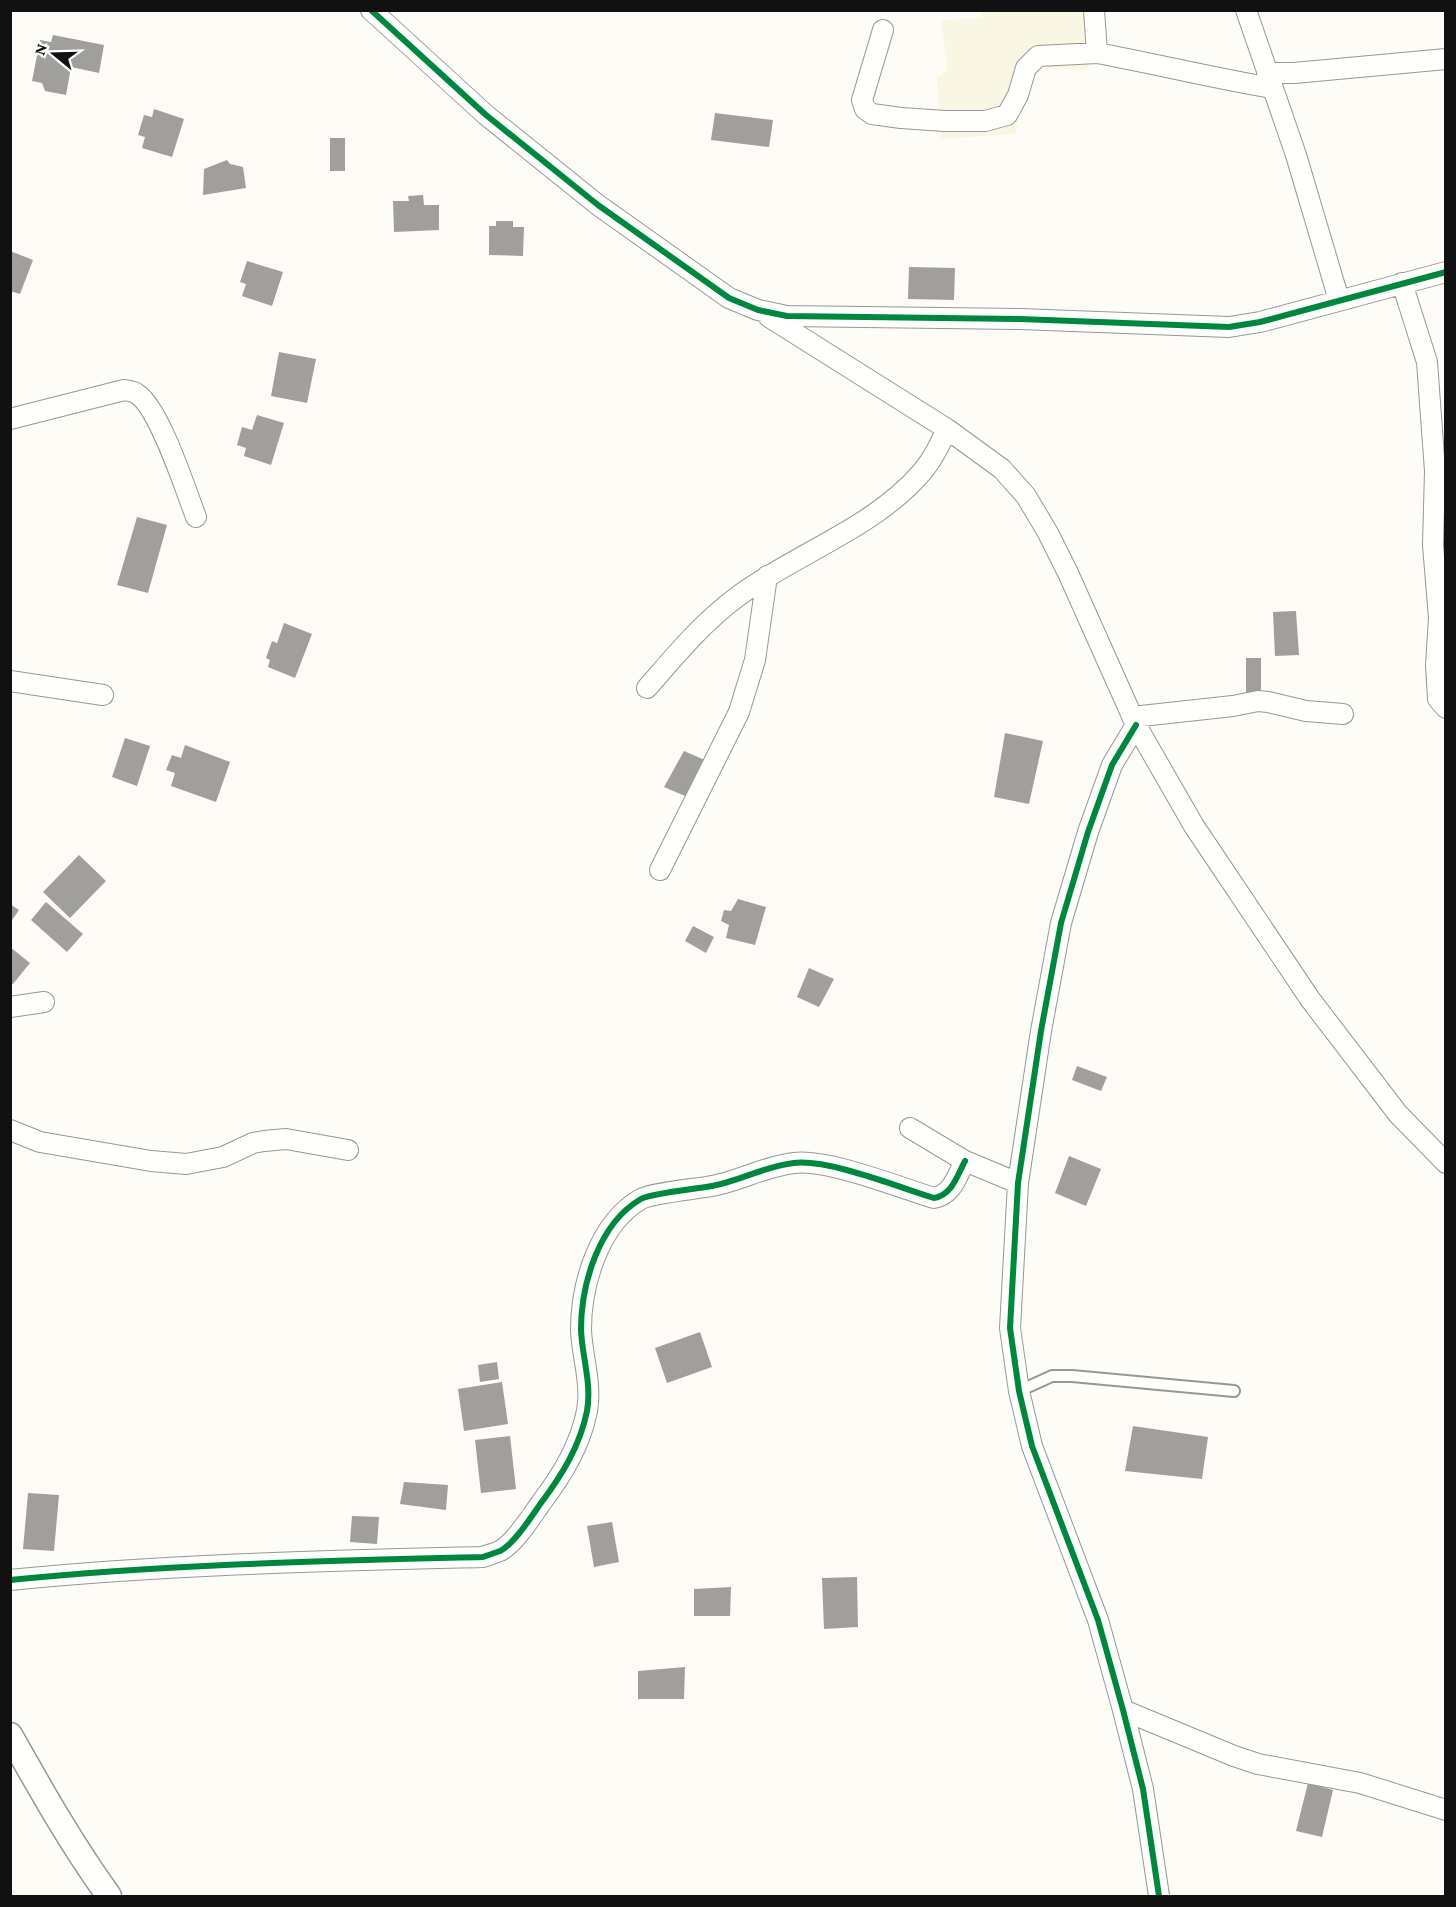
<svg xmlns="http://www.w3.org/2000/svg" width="1456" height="1907" font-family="'Crimson Pro',serif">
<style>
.farmland{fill:#f9f7e4}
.building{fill:#a19f9c}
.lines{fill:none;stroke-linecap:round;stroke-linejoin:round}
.service-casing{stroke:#979795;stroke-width:14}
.minor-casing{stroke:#979795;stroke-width:22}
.tertiary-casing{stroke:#979795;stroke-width:27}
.service{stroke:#fffffe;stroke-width:10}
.minor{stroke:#fffffe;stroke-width:20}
.tertiary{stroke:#fffffe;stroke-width:24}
.cycleway-casing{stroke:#fff;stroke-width:10}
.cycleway{stroke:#00873e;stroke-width:6}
</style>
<rect width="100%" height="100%" fill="#fdfcf7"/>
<path class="farmland" d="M 982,11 L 1088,11 L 1088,70 L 1030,68 L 1015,134 L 940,139 L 937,77 L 948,70 L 941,20 L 983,18 Z"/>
<path class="building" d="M 53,35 L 104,45 L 99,73 L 71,67 L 66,95 L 45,91 L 42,83 L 32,81 L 40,40 L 51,42 Z
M 154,109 L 184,119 L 172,157 L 142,148 L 145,137 L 138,135 L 144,115 L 152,117 Z
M 715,113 L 773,120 L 769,147 L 711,140 Z
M 330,138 L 345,138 L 345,171 L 330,171 Z
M 227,160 L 230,164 L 243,167 L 246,188 L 203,195 L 204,169 Z
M 423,195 L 424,205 L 439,205 L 439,230 L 394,232 L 393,201 L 409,201 L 408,196 Z
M 496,221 L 513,221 L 513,227 L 524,227 L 523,256 L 489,255 L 489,226 L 496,226 Z
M 10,251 L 33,260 L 20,294 L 10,291 Z
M 247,261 L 283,272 L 272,306 L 242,296 L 246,284 L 240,282 Z
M 909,267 L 955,268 L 954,300 L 908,299 Z
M 279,352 L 316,359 L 307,403 L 271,396 Z
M 257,415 L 284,423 L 271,465 L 244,456 L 246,448 L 237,445 L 242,427 L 252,430 Z
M 137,517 L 167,525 L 148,593 L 117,585 Z
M 1296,611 L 1299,655 L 1275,656 L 1273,612 Z
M 284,623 L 312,634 L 295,678 L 268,667 L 270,660 L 266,658 L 272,641 L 277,643 Z
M 1246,658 L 1261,658 L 1261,699 L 1246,699 Z
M 1005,733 L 1043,741 L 1029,804 L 994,797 Z
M 125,738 L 150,746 L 137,786 L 112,777 Z
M 185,745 L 230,762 L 216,802 L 171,786 L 175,773 L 166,770 L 172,755 L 181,758 Z
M 684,751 L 707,761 L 685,796 L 664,787 Z
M 79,855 L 106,881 L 70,918 L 43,892 Z
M 738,899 L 766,907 L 755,945 L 726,938 L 729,925 L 721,921 L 724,910 L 731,911 Z
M 46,902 L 83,934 L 67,952 L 31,920 Z
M 10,904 L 19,910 L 10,923 Z
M 693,926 L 714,937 L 706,953 L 685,941 Z
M 10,947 L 30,963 L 13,984 L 10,983 Z
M 809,968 L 834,979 L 819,1007 L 797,997 Z
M 1077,1066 L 1107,1077 L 1101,1091 L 1072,1080 Z
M 1069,1156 L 1101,1169 L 1086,1206 L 1055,1193 Z
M 700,1332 L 712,1367 L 667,1383 L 655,1348 Z
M 497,1362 L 499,1379 L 480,1382 L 478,1365 Z
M 502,1382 L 508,1424 L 464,1431 L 458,1389 Z
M 1133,1426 L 1208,1437 L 1202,1479 L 1125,1471 Z
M 510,1436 L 516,1489 L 481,1493 L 475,1440 Z
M 404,1482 L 448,1485 L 446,1510 L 400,1504 Z
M 28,1493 L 59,1495 L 54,1551 L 23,1549 Z
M 352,1516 L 379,1517 L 377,1544 L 350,1542 Z
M 612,1522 L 619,1562 L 594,1567 L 587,1526 Z
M 857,1577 L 858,1627 L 824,1629 L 822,1578 Z
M 731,1587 L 730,1616 L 694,1616 L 694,1589 Z
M 685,1667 L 684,1699 L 638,1699 L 638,1671 Z
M 1308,1783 L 1333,1790 L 1322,1837 L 1296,1831 Z"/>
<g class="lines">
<g class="service-casing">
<path id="service" d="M 1019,1391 L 1052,1376 L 1072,1376 L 1234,1391"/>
</g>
<g class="minor-casing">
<path id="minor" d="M 371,10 L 486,115 L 598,205 L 729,298 L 758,310 L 787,316 L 1020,319 L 1229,327 L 1260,322 L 1446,272
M 1246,10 L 1296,155 L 1339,300
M 883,30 L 862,100 L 865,109 L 872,114 L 901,118 L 945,121 L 985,121 L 1007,115 L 1018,95 L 1026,68 L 1038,56 L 1097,53 L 1094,10
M 1097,53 C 1156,64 1213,78 1272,88
M 1267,73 L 1294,73 L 1446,59
M 1402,283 L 1427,362 L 1435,471 L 1433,545 L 1439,618 L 1436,665 L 1438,699 L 1446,708
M 769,317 L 947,429 L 1002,469 L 1026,496 L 1048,533 L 1068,573 L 1136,725 L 1194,826 L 1310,999 L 1398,1114 L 1446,1163
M 10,419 L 124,390 C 128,391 134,391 137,394 C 159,407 186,491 196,517
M 10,681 L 103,695
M 647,688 C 675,656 702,623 737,597 C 796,553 873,529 922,472 C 933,459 940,444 947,429
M 1132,717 L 1233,706 L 1258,701 L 1268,702 L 1306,711 L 1343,714
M 1136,725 L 1112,765 L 1088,832 L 1061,923 L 1041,1031 L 1018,1183 L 1010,1328 L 1019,1391 L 1032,1446 L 1098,1620 L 1123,1710 L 1143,1789 L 1159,1896
M 660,870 L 739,712 L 755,660 L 767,576
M 10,1007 L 44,1002
M 910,1128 L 965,1161 L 1018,1183
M 10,1130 L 40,1142 L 151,1161 L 186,1164 L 223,1157 L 253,1143 L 264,1141 L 286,1139 L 348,1150
M 10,1580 C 168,1564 325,1561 483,1557 C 488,1555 495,1553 500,1551 C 515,1543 531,1517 541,1503 C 562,1475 580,1446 587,1411 C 592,1384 582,1356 581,1330 C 581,1284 599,1223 641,1199 C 652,1193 696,1189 712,1186 C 740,1181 765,1166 794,1163 C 829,1159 898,1187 934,1198 C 952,1195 957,1176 965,1161
M 1123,1710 L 1234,1756 L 1258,1764 L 1360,1783 L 1446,1810"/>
</g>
<g class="tertiary-casing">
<path id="tertiary" d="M 10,1735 C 41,1790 72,1845 109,1896"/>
</g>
<use href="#service" class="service"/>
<use href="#minor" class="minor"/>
<use href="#tertiary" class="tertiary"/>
<g class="cycleway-casing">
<path id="cycleway" d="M 371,10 L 486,115 L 598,205 L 729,298 L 758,310 L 787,316 L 1020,319 L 1229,327 L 1260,322 L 1446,272
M 1136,725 L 1112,765 L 1088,832 L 1061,923 L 1041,1031 L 1018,1183 L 1010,1328 L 1019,1391 L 1032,1446 L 1098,1620 L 1123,1710 L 1143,1789 L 1159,1896
M 10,1580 C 168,1564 325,1561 483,1557 C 488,1555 495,1553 500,1551 C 515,1543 531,1517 541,1503 C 562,1475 580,1446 587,1411 C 592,1384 582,1356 581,1330 C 581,1284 599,1223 641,1199 C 652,1193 696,1189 712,1186 C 740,1181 765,1166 794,1163 C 829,1159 898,1187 934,1198 C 952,1195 957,1176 965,1161"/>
</g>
<use href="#cycleway" class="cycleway"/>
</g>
<rect width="1456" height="1907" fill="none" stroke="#111111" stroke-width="24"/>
<g transform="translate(54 54) rotate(289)" stroke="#ffffff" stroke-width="4.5" paint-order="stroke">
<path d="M0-4.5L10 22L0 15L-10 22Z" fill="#111111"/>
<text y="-9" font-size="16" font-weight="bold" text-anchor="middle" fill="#111111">N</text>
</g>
</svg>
